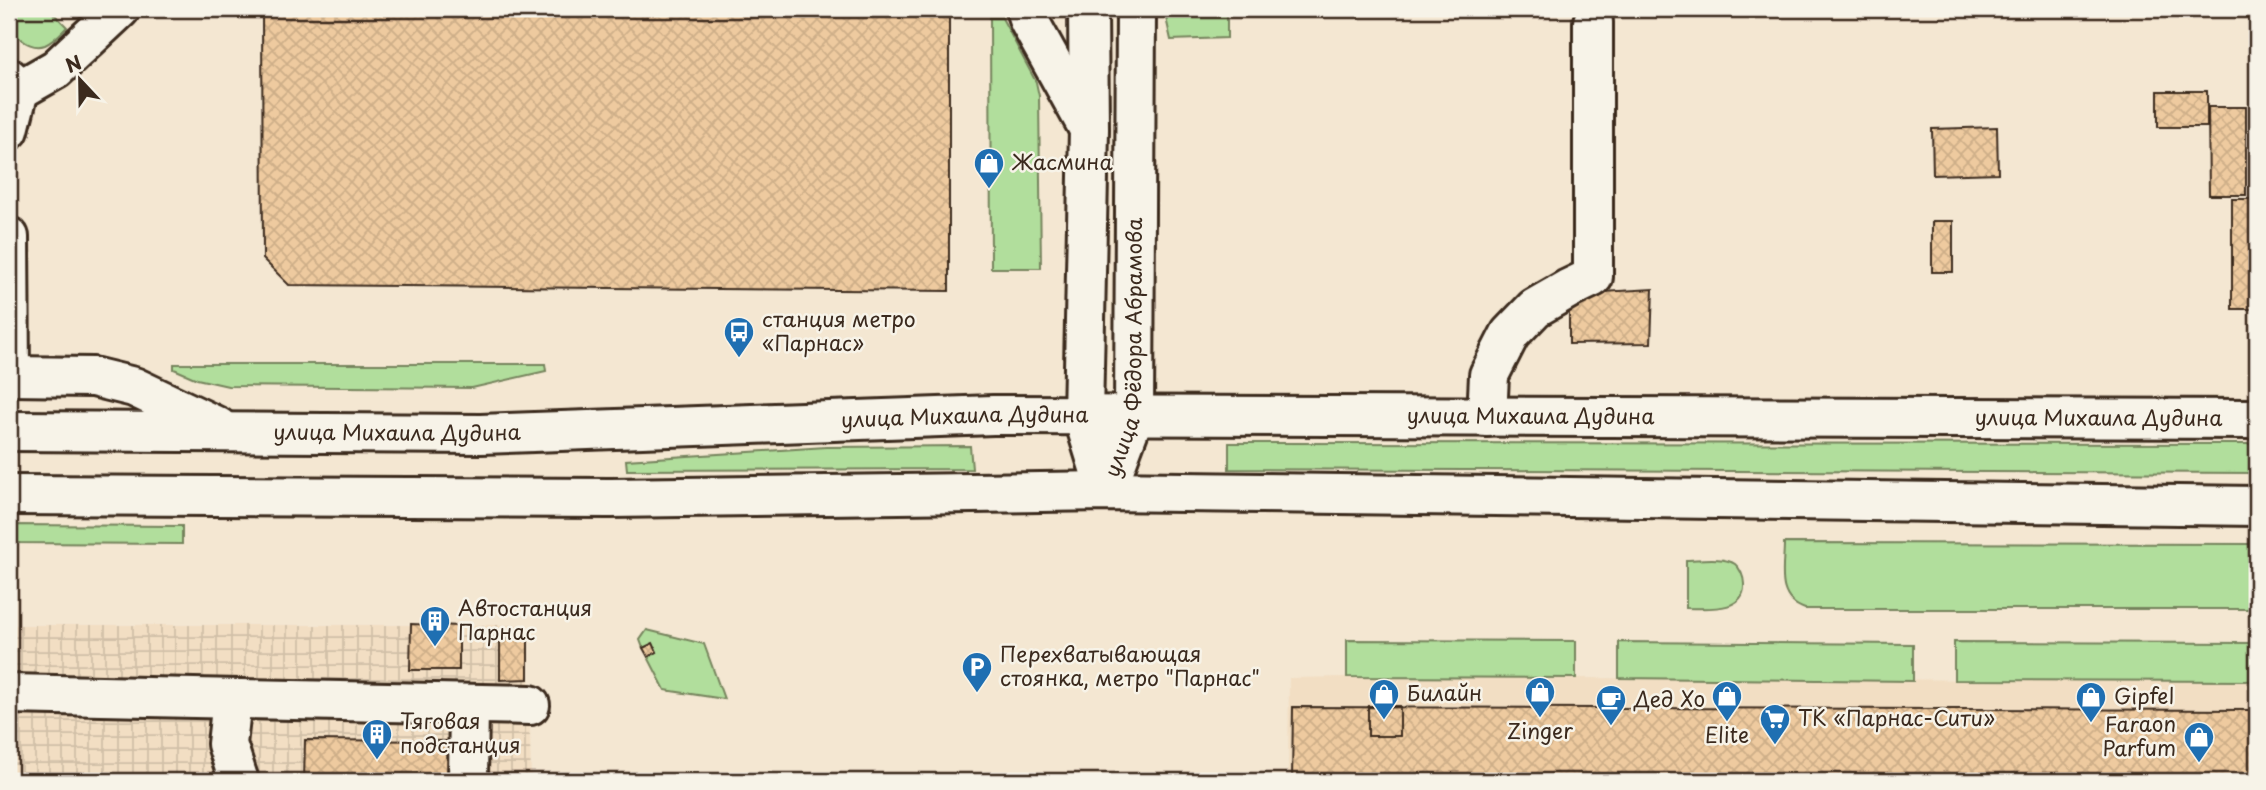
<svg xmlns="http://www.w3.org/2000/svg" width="2266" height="790" font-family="'Playpen Sans',sans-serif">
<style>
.built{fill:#f2dec3}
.industrial{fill:url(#industrial-grid)}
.grass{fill:#b1de9c;stroke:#76845d;stroke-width:2}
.building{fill:url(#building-cross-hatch);stroke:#3b2a1e;stroke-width:2}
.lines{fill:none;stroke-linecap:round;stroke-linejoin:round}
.minor-casing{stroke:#3b2a1e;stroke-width:44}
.minor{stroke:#f7f3e8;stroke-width:38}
.labels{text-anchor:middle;stroke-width:5;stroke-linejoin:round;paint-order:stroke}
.poi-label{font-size:21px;fill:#3b2a1e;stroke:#f7f3e8;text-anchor:start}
.street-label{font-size:21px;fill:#3b2a1e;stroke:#f7f3e8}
</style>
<defs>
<pattern id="industrial-grid" width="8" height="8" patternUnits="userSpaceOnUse" patternTransform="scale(1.75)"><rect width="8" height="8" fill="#f2dec3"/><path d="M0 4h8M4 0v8" fill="none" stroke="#d0bfa7"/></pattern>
<pattern id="building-cross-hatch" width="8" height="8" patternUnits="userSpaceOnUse" patternTransform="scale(1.75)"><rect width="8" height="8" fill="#eeca9f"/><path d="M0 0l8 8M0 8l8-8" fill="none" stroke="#cdae88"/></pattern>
</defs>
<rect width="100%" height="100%" fill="#f4e7d2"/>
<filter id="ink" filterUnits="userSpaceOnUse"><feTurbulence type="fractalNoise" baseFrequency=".0143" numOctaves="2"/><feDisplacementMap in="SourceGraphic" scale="14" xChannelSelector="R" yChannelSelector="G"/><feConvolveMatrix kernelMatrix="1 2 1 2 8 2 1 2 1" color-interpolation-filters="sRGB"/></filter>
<g filter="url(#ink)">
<path class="built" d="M 1347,677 L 2257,681 L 2257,781 L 1288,781 L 1289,678 Z"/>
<path class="industrial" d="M 9,625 L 528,625 L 531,781 L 9,781 Z"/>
<path class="grass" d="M 16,9 L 49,9 L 67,27 C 60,34 54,41 45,45 C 26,52 0,25 16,9 Z
M 1164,9 L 1227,9 L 1227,38 L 1171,40 Z
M 990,18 L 1002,18 L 1036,82 L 1039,96 L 1041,268 L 991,268 Z
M 174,364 L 545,364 L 546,371 L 472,388 L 228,386 L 197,379 L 174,369 Z
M 1229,443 L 2257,444 L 2257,473 L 1229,469 Z
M 970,446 L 972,469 L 627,470 L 626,460 L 826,447 Z
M 9,525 L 182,526 L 182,544 L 9,543 Z
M 1784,543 L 2257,544 L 2257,609 L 1805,609 C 1775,599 1784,569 1784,543 Z
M 1686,560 C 1699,560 1724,556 1735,564 C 1740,568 1744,577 1744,584 C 1746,613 1705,608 1686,608 Z
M 647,630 L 704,644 L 724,699 L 665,690 L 648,657 L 657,652 L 653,644 L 643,648 L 640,640 Z
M 1347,640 L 1576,641 L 1576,678 L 1347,677 Z
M 1619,642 L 1913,644 L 1913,681 L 1619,678 Z
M 1954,642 L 2257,643 L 2257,681 L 1954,680 Z"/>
<path class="building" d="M 262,9 L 949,9 L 949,291 L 289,285 L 263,259 Z
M 2158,91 L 2207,91 L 2207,127 L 2158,127 Z
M 2208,107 L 2246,107 L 2246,195 L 2209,195 Z
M 1997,127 L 1998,173 L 1933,175 L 1932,129 Z
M 2232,199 L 2257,199 L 2257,309 L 2232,309 Z
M 1932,221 L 1953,221 L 1953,272 L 1932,272 Z
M 1653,289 L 1651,343 L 1569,344 L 1569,294 Z
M 411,624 L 459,626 L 459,670 L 410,670 Z
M 528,638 L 528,679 L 500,680 L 500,639 Z
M 653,643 L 657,652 L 648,657 L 643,648 Z
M 1368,706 L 1400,706 L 1400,736 L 1368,736 Z
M 1293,707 L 2257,710 L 2257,781 L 1292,781 Z
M 305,740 L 450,741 L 450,781 L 304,781 Z"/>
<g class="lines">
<g class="minor-casing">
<g id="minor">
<path d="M 1025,9 L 1029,21 L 1086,124"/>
<path d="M 1088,9 L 1089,129 L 1083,416 L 1106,491"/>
<path d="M 9,78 L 19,90 L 9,130"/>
<path d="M 19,90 L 56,69 L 120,9"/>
<path d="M 9,237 L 10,376"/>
<path d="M 9,376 L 93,377 L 134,387 L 218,427"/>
<path d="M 1487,417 L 1489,375 L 1510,334 L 1535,308 L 1568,289 L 1593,277 L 1593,22"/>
<path id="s1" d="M 9,431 L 481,434 L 993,415 L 2257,419"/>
<path id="s2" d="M 1106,491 L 1134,416 L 1136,9"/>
<path d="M 9,495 L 611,498 L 1106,491 L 2257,506"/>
<path d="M 9,694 L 530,705"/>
<path d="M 232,700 L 227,744 L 239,781"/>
<path d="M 468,781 L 469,705"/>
</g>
</g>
<use href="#minor" class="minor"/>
</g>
</g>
<defs>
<g id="shop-pin" transform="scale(1.575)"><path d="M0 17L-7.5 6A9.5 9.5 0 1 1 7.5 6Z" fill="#1f6fb2" stroke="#f7f3e8"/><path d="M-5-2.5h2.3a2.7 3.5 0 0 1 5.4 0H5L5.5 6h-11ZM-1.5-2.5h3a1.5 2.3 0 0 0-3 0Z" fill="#fff"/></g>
<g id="bus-pin" transform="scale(1.575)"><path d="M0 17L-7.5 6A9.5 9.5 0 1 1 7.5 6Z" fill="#1f6fb2" stroke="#f7f3e8"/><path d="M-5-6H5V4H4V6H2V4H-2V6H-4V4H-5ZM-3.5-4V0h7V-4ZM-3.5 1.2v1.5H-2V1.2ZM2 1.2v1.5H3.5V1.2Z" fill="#fff"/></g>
<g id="building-pin" transform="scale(1.575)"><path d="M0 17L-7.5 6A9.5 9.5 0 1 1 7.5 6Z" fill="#1f6fb2" stroke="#f7f3e8"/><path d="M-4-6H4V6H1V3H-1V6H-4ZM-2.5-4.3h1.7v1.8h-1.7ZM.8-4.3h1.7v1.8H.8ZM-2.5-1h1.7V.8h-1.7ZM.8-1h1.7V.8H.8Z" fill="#fff"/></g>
<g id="parking-pin" transform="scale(1.575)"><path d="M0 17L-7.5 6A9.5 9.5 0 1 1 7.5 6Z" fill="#1f6fb2" stroke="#f7f3e8"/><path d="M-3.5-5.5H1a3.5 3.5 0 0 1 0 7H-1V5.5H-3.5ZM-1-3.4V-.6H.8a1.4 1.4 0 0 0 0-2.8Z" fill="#fff"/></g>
<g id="cafe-pin" transform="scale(1.575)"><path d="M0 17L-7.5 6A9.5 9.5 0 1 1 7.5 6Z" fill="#1f6fb2" stroke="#f7f3e8"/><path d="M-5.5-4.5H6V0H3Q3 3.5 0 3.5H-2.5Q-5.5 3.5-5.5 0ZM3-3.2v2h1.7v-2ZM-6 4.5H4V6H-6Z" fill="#fff"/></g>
<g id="supermarket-pin" transform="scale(1.575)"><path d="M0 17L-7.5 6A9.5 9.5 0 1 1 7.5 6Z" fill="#1f6fb2" stroke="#f7f3e8"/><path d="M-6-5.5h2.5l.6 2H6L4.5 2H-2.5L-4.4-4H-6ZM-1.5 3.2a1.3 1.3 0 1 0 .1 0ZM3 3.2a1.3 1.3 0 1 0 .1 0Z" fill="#fff"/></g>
</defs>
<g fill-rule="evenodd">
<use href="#shop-pin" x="989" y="163"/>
<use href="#bus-pin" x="739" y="332"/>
<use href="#building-pin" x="435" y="621"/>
<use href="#parking-pin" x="977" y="667"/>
<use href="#shop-pin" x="1540" y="692"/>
<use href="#shop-pin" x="1384" y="694"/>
<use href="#shop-pin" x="1727" y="696"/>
<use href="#shop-pin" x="2091" y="697"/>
<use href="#cafe-pin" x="1611" y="700"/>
<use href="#supermarket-pin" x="1775" y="719"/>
<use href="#building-pin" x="377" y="734"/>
<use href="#shop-pin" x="2199" y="737"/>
</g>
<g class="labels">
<g class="poi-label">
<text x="1012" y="170">Жасмина</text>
<text x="762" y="327">станция метро<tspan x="762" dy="24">«Парнас»</tspan></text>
<text x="458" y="616">Автостанция<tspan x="458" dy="24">Парнас</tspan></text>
<text x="1000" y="662">Перехватывающая<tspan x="1000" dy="24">стоянка, метро "Парнас"</tspan></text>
<text x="1407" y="701">Билайн</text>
<text x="2114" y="704">Gipfel</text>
<text x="1634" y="707">Дед Хо</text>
<text x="1798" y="726">ТК «Парнас-Сити»</text>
<text x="400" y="729">Тяговая<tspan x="400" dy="24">подстанция</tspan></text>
<text x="2176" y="732" text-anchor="end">Faraon<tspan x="2176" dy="24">Parfum</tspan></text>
<text x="1540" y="739" text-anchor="middle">Zinger</text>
<text x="1727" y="743" text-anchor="middle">Elite</text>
</g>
<g class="street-label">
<text dy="7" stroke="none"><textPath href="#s2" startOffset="147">улица Фёдора Абрамова</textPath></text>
<text dy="7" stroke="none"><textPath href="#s1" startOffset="1522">улица Михаила Дудина</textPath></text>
<text dy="7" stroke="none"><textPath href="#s1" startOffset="956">улица Михаила Дудина</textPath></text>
<text dy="7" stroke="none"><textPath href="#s1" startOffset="2090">улица Михаила Дудина</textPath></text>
<text dy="7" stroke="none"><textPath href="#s1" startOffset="388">улица Михаила Дудина</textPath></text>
</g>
</g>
<rect width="2266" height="790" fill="none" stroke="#f7f3e8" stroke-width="35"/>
<rect x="18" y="18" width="2231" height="755" fill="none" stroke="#3b2a1e" stroke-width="2.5" filter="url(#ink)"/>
<g transform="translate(80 80) rotate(338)" stroke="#f7f3e8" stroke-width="5" paint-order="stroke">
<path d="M0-5L12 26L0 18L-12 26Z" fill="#3b2a1e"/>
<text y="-10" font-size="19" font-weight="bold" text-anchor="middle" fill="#3b2a1e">N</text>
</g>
</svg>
